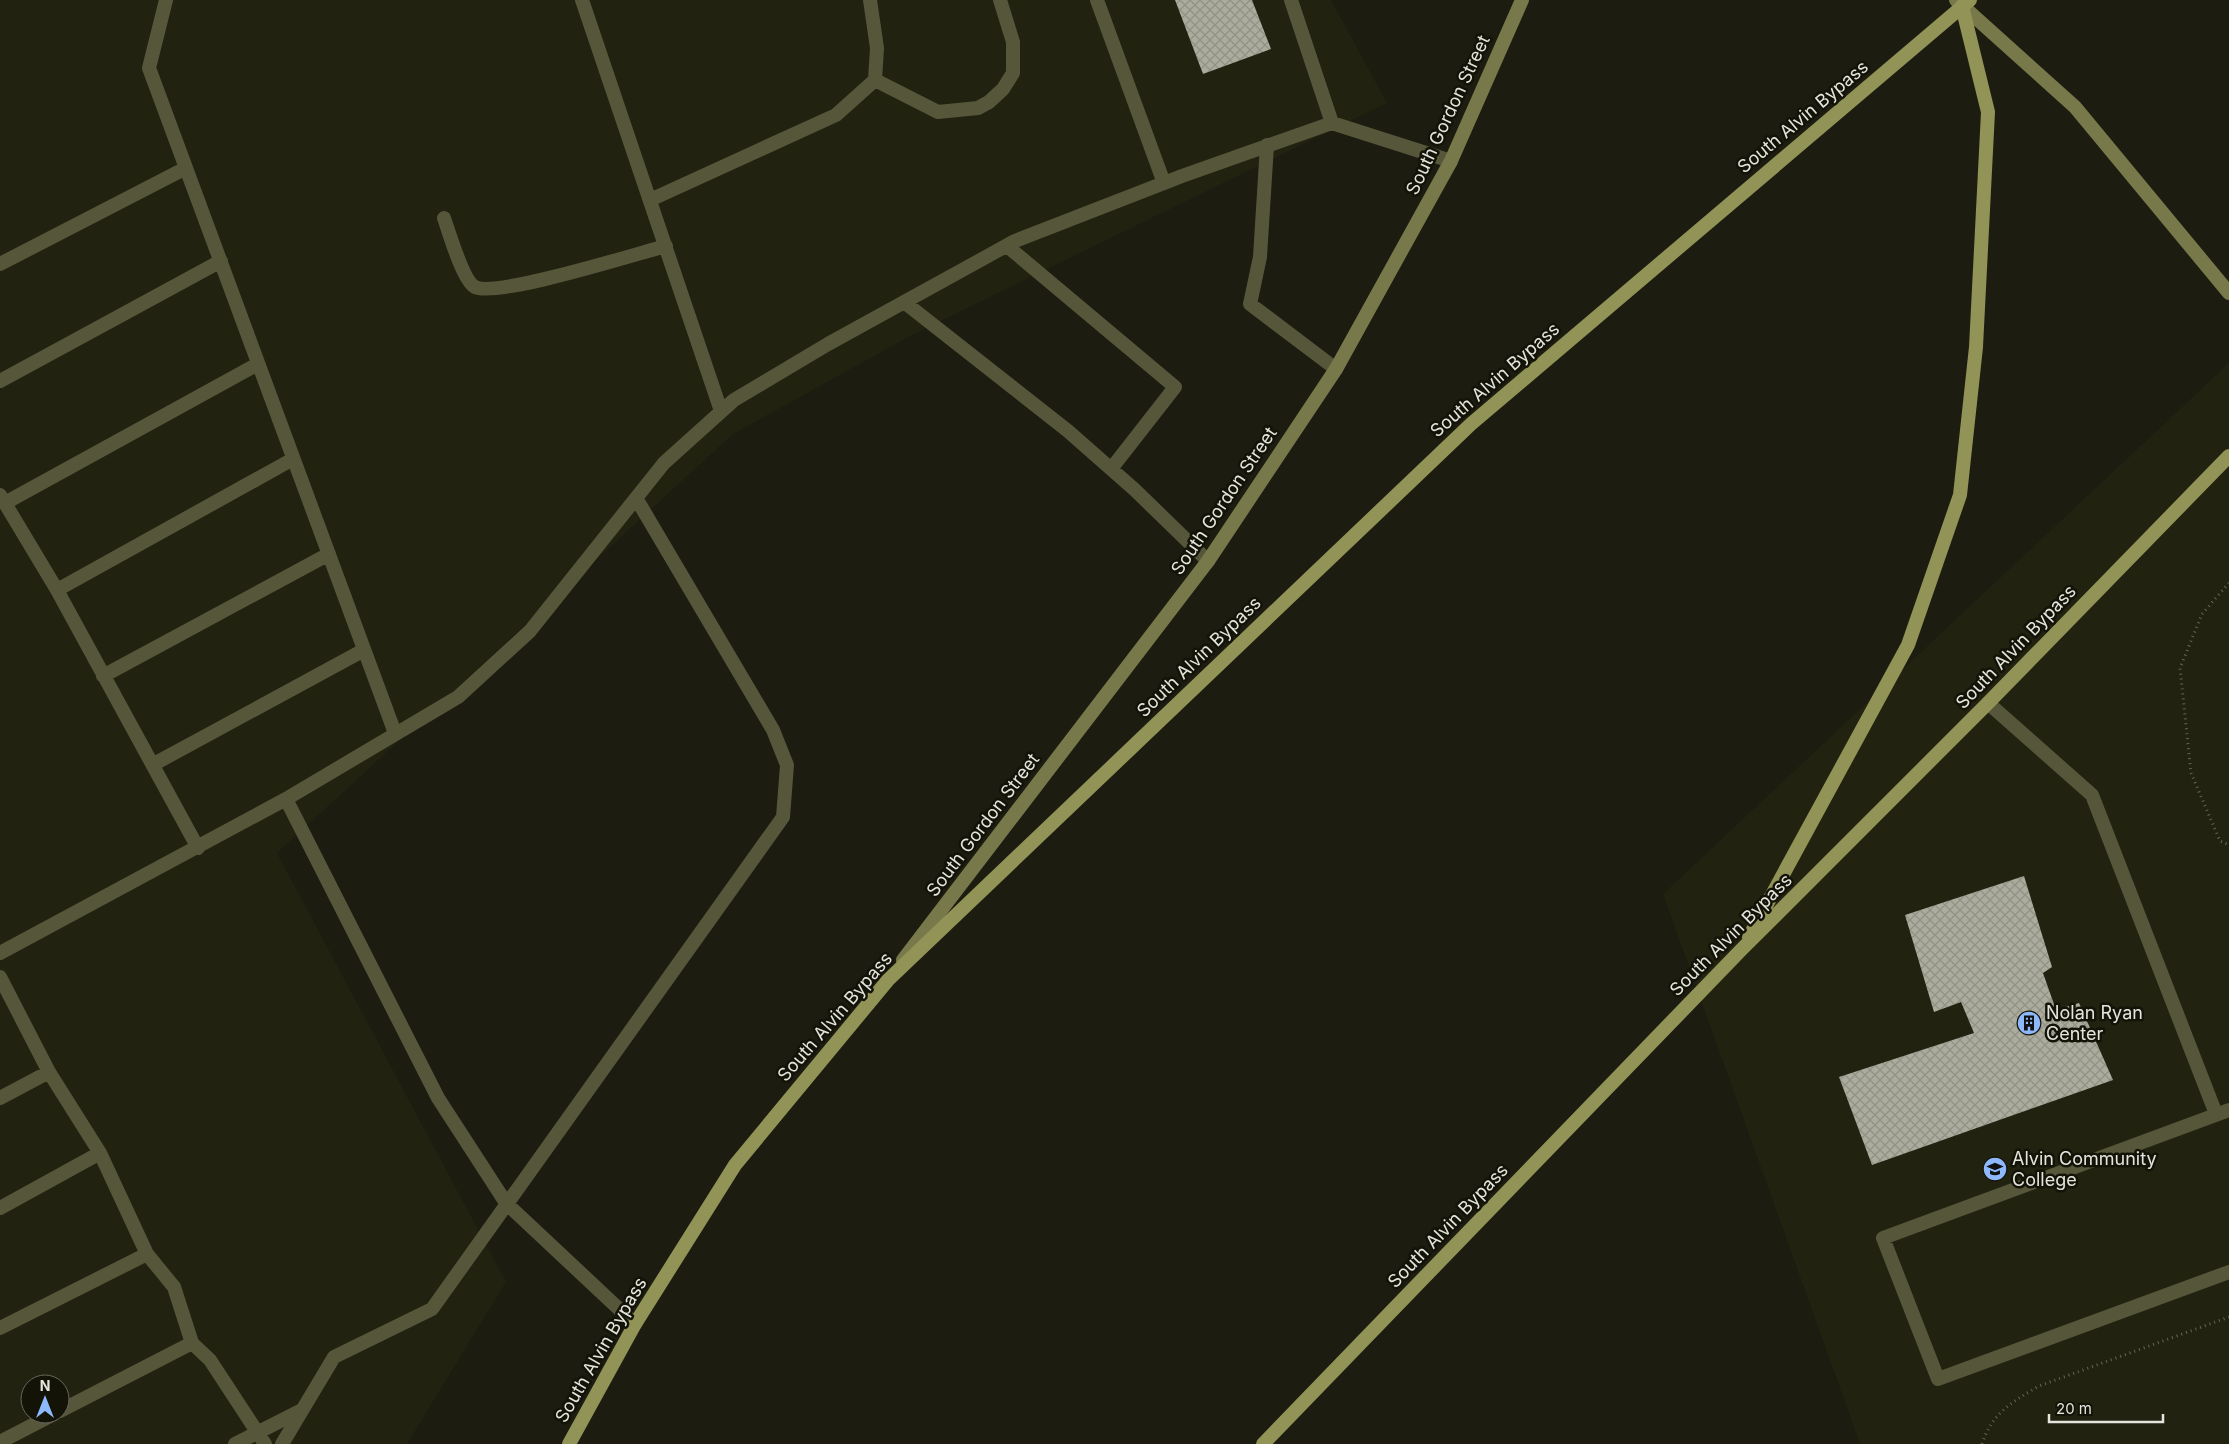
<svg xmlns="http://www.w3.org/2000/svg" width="2229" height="1444" font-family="Inter,sans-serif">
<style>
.built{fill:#222210;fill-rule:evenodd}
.building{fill:url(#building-cross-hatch)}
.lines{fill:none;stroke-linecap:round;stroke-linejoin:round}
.path{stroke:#65655b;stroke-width:3;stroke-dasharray:1 4;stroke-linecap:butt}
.service{stroke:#56573a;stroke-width:14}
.secondary{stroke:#78794a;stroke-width:14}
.primary{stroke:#929356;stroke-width:14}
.labels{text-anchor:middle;stroke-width:5;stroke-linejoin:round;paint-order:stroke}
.street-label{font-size:18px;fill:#e4e5dd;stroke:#131308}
.poi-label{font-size:18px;fill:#e4e5dd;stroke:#131308;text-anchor:start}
</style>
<defs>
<pattern id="building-cross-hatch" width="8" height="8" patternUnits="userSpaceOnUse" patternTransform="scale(1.25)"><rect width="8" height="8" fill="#abac9d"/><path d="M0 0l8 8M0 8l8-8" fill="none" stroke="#919286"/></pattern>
</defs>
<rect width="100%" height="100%" fill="#1c1c11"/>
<path class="built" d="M 0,0 L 1331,0 L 1387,103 L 914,334 L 733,434 L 277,853 L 506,1282 L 407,1444 L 0,1444 ZM 30,1384 L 60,1384 L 60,1414 L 30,1414 Z
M 2229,363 L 2229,1444 L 1860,1444 L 1663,894 Z"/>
<path class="building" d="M 1175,0 L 1252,0 L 1271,49 L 1203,74 Z
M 2024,876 L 2052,967 L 2043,973 L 2056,1010 L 2079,1003 L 2113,1080 L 1872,1165 L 1839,1077 L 1974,1033 L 1961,1002 L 1934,1012 L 1905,915 Z"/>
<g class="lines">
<path class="path" d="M 2229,583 L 2202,614 L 2180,668 L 2191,773 L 2220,841 L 2229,845
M 1982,1444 C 1992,1413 2012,1402 2039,1386 L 2229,1317"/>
<path class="service" d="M 582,0 L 721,411
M 1097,0 L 1164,183
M 1291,0 L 1332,123 L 1451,161
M 875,80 L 938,112 L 978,108 L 989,102 L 1003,89 L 1013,73 L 1013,42 L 1000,0
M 1267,145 L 1260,257 L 1250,304 L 1336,369
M 186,168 L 395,733
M 650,200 L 836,115 L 875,80 L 877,48 L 870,0
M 444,218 C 449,232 463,281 475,287 C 497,298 635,254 666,246
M 1007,246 L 1175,387 L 1111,469
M 0,264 L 186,168 L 149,68 L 166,0
M 904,302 L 1068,431 L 1135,490 L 1208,561
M 0,381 L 221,261
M 0,495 L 57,590 L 198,848
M 5,503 L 258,364
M 57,590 L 293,459
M 103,676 L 329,554
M 1988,703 L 2092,795 L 2216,1114
M 154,764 L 364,650
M 286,799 L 458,697 L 530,631 L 664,463 L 734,400 L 828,344 L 1015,241 L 1182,176 L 1332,123
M 0,953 L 286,799 L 438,1098 L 506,1203 L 635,1324
M 0,977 L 49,1072 L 100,1153 L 147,1254 L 174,1287 L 192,1343 L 210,1360 L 265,1444
M 0,1098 L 49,1072
M 2229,1110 L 1883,1238 L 1938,1379 L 2229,1272
M 0,1208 L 100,1153
M 0,1328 L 147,1254
M 60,1411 L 192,1343
M 0,1442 L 54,1414
M 235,1444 L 302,1410
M 282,1444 L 334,1357 L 432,1309 L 783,817 L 787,765 L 773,730 L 636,498"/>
<path class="secondary" d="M 1956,0 L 2075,107 L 2229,293
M 903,960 L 1208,561 L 1336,369 L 1451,161 L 1522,0"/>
<path class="primary" d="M 1749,937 L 1908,645 L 1960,495 L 1976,347 L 1988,112 L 1962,6
M 569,1444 L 635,1324 L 735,1165 L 888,980 L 1471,424 L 1970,0
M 1263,1444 L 1741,950 L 1988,703 L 2229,456"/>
</g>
<defs>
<g id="building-disc" transform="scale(1.25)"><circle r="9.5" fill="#8db9fc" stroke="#131308"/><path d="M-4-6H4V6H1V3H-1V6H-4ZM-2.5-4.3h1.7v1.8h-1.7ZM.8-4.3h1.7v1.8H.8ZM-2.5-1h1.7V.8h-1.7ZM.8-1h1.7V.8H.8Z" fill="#111"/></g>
<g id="university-disc" transform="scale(1.25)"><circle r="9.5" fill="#8db9fc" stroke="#131308"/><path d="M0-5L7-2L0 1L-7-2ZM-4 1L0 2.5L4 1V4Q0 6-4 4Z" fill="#111"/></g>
</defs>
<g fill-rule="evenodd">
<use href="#building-disc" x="2029" y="1023"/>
<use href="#university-disc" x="1995" y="1169"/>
</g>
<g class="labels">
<g class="street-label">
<text transform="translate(1448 115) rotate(-65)" y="6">South Gordon Street</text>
<text transform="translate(1803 117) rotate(-40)" y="6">South Alvin Bypass</text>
<text transform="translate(1495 380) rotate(-41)" y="6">South Alvin Bypass</text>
<text transform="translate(1224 501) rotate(-56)" y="6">South Gordon Street</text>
<text transform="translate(2016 647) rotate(-46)" y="6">South Alvin Bypass</text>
<text transform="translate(1199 657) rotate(-44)" y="6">South Alvin Bypass</text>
<text transform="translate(983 825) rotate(-53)" y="6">South Gordon Street</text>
<text transform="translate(1731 935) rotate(-45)" y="6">South Alvin Bypass</text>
<text transform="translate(835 1017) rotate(-49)" y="6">South Alvin Bypass</text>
<text transform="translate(1448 1226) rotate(-46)" y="6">South Alvin Bypass</text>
<text transform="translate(601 1350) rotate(-60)" y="6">South Alvin Bypass</text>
</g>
<g class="poi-label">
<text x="2046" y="1019">Nolan Ryan<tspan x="2046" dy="21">Center</tspan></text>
<text x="2012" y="1165">Alvin Community<tspan x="2012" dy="21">College</tspan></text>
</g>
</g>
<g transform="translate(45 1399)"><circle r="24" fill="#131308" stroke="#67675d"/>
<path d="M0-4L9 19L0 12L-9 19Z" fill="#8db9fc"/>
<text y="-8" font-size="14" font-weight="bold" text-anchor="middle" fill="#e4e5dd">N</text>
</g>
<path d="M2049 1414v8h114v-8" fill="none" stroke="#e4e5dd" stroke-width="2.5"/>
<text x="2056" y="1414" font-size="15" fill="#e4e5dd" stroke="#131308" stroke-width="4" paint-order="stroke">20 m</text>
</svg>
